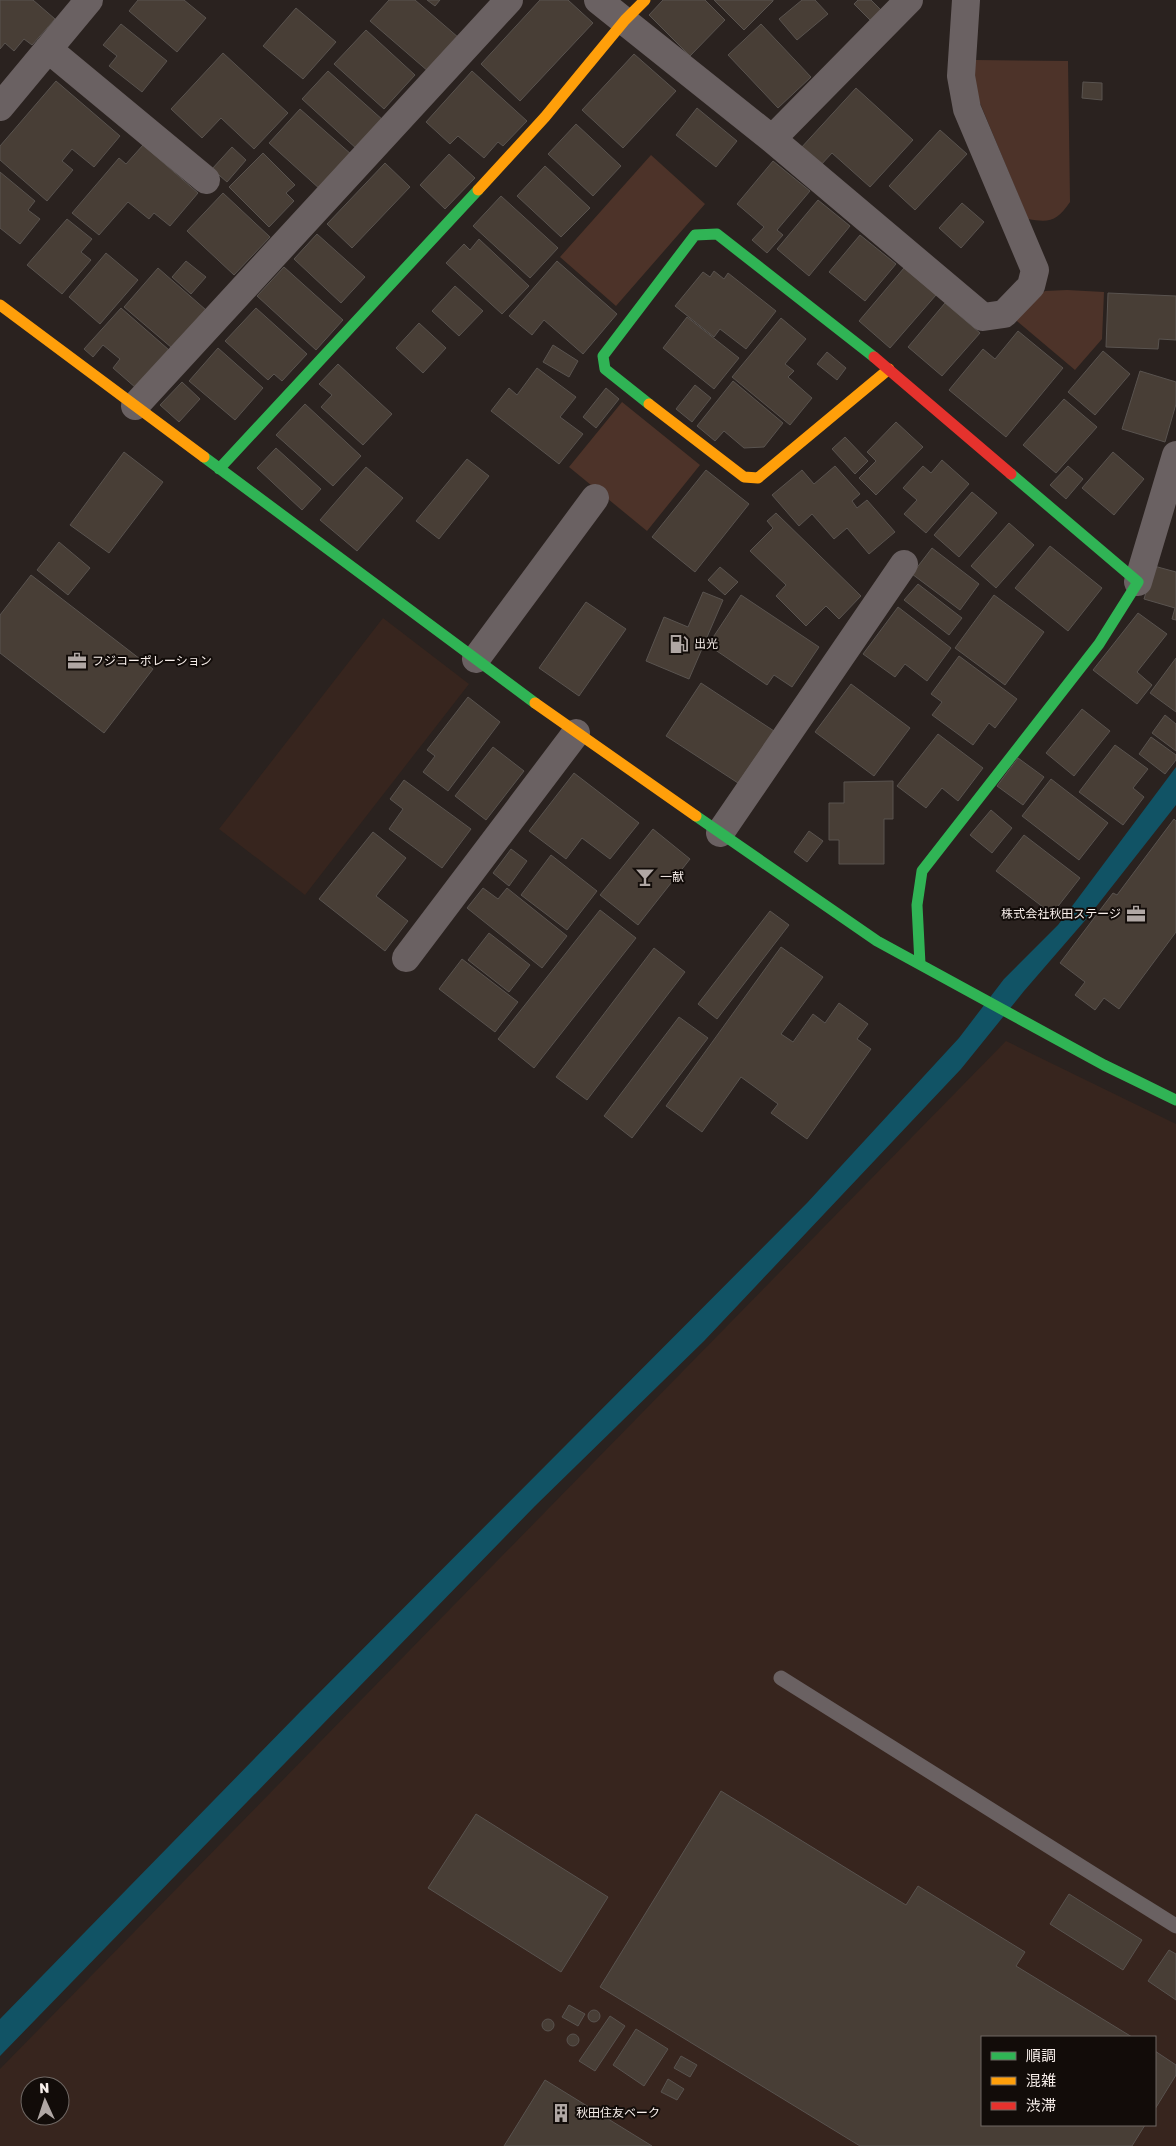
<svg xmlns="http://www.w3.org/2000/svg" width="1176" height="2146" font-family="Rubik,'Noto Sans JP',sans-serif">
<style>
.built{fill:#37251e;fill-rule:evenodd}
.green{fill:#4d3329}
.water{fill:#115365}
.building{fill:#483e36;stroke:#59534f}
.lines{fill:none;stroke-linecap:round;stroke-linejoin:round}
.lane{stroke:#6a6162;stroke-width:15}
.street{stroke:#6a6162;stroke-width:28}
.fast{stroke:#30b455;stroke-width:11}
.slow{stroke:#ff9f0a;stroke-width:11}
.jam{stroke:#e5322d;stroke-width:11}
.labels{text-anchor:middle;stroke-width:4;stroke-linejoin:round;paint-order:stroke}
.poi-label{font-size:12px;fill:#f8efeb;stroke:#120c09;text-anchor:start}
</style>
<rect width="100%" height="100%" fill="#2a221f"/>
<path class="built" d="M 383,618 L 469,684 L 305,895 L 219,829 Z
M 1006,1041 L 1176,1124 L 1176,2146 L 0,2146 L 0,2069 ZM 982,2037 L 1155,2037 L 1155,2125 L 982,2125 ZM 30,2086 L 60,2086 L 60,2116 L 30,2116 Z"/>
<path class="green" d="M 975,60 L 1068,61 L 1070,202 C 1057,221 1050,223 1028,219 L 975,91 Z
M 651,155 L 705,204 L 616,306 L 560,257 Z
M 1067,290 L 1104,292 L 1102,339 L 1075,370 L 1012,317 L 1045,291 Z
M 622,402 L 700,465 L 647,531 L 569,467 Z"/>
<path class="water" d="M 1176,767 L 1176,805 L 1088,917 L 1024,991 L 961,1069 L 704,1341 L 535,1506 L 0,2056 L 0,2019 L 300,1712 L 807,1203 L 959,1038 L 1004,979 L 1058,925 Z"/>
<path class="building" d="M 0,0 L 33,0 L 55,19 L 32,45 L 24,39 L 14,51 L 5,43 L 0,49 Z
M 138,0 L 184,0 L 206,18 L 177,52 L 129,11 Z
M 389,0 L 415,0 L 459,38 L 429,72 L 370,21 Z
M 427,0 L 440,0 L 435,6 Z
M 540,0 L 568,0 L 593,23 L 520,101 L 481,64 Z
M 663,0 L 705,0 L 725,20 L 690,56 L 649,15 Z
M 714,0 L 773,0 L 773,1 L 744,30 Z
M 802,0 L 815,0 L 828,14 L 797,40 L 779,19 Z
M 858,0 L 871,0 L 883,12 L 872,22 L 854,4 Z
M 296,8 L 336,42 L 303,79 L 263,46 Z
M 121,24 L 167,61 L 142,92 L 109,66 L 117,56 L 103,45 Z
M 761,24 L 811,77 L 778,108 L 728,55 Z
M 366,30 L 415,75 L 384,109 L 334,64 Z
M 223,53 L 288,113 L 254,149 L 221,118 L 202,138 L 171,109 Z
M 634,54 L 676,91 L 623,148 L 582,110 Z
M 328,71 L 384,121 L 358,150 L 302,99 Z
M 472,71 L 527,121 L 503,146 L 498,142 L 484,158 L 458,136 L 450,144 L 426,122 Z
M 56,81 L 120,136 L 94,167 L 72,149 L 62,161 L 73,170 L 47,201 L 0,160 L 0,146 Z
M 1083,82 L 1102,83 L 1102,100 L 1082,98 Z
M 856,88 L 913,140 L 870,187 L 832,153 L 820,166 L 800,149 Z
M 697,108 L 737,141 L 716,167 L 676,135 Z
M 300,109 L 352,155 L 321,190 L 269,143 Z
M 576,124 L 621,166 L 593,196 L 548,154 Z
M 940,130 L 967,154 L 915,210 L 889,186 Z
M 143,145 L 198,193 L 170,226 L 154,213 L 149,219 L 128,202 L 99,235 L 72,213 L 119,158 L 126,164 Z
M 232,147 L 246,160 L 227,182 L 212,169 Z
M 263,153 L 295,185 L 286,193 L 294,201 L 269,227 L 229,187 Z
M 449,154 L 475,178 L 445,209 L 420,185 Z
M 773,161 L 810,191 L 777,230 L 783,235 L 767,253 L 752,240 L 764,227 L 737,204 Z
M 385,163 L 410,187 L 352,248 L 327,224 Z
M 545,166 L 590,208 L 561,237 L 517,196 Z
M 0,172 L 35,201 L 28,210 L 40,219 L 20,244 L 0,228 Z
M 223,193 L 270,237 L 234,275 L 187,231 Z
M 501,196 L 558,248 L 530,278 L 473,226 Z
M 818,200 L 850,226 L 809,276 L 777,249 Z
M 962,203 L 984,222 L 961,248 L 939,228 Z
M 67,219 L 92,239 L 81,252 L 91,260 L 62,294 L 27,265 Z
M 317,234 L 365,277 L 341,303 L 294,259 Z
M 860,235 L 896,264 L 865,301 L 829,272 Z
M 479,239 L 529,286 L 502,314 L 446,263 L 464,244 L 470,250 Z
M 106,253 L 138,280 L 100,324 L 69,297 Z
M 186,261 L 206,277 L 191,294 L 172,277 Z
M 557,261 L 617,314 L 583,354 L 544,320 L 532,335 L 509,316 Z
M 284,267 L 343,320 L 316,350 L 257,296 Z
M 158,268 L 206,310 L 172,348 L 124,307 Z
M 904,268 L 936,295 L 890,348 L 859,321 Z
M 714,271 L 724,279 L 728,273 L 776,311 L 746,349 L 720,329 L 714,337 L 675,306 L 703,272 L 710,277 Z
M 455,286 L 483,311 L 459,336 L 432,311 Z
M 1108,293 L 1176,296 L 1176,340 L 1159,339 L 1158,349 L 1106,347 Z
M 945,303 L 980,333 L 942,376 L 908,347 Z
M 121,308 L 169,350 L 136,388 L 113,368 L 120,359 L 103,345 L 93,357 L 84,349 Z
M 256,308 L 307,354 L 282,381 L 274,374 L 268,380 L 225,341 Z
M 687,317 L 739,358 L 714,389 L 663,348 Z
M 781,318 L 806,339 L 785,364 L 794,371 L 788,377 L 812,398 L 790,425 L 732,377 Z
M 419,323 L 446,348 L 423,373 L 396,348 Z
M 1018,331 L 1063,368 L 1006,437 L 949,390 L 983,349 L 995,359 Z
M 553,345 L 578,361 L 569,377 L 543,362 Z
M 218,348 L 263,388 L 235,420 L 189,381 Z
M 1103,351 L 1130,374 L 1095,415 L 1068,392 Z
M 827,352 L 846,368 L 837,380 L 817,364 Z
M 338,364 L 392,414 L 363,445 L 321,407 L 332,395 L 319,384 Z
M 537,368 L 576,397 L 560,417 L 583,434 L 559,464 L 491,411 L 509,388 L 517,395 Z
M 1140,371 L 1176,382 L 1176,404 L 1165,442 L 1122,429 Z
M 733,381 L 783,423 L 764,447 L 744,448 L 724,431 L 715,441 L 697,426 Z
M 182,382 L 200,399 L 179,422 L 160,405 Z
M 695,385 L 711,398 L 692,422 L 676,409 Z
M 606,388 L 619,399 L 596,428 L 583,417 Z
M 1064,399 L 1097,427 L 1056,473 L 1023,445 Z
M 305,404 L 361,456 L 333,486 L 276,435 Z
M 896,422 L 923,447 L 876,495 L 859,478 L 876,461 L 867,452 Z
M 845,437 L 868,461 L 855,474 L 832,449 Z
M 276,448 L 321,489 L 302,510 L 257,468 Z
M 124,452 L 163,482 L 109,553 L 70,525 Z
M 1113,452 L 1144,479 L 1114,515 L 1082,488 Z
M 467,459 L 489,476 L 439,539 L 416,521 Z
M 942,460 L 969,484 L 926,533 L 904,514 L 917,500 L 903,488 L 923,466 L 931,473 Z
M 835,466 L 860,494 L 852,501 L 857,508 L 867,500 L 895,532 L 869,554 L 847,528 L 834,539 L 812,514 L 799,526 L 772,495 L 802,470 L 814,484 Z
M 1068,466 L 1083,479 L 1066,499 L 1050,485 Z
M 366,467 L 403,498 L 357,551 L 320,520 Z
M 706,470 L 749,504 L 695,572 L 652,537 Z
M 972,492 L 997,513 L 959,557 L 934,535 Z
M 776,513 L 861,596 L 839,619 L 826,606 L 806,626 L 776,596 L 786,585 L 750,551 L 773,528 L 767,521 Z
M 1009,523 L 1034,545 L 996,588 L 971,566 Z
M 59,542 L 90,568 L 68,595 L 37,570 Z
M 1050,546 L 1102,588 L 1068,631 L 1015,588 Z
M 932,548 L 979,584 L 960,610 L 912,574 Z
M 1154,566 L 1176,572 L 1176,620 L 1172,619 L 1175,608 L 1144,599 Z
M 720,567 L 738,582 L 725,595 L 708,580 Z
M 31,575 L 153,669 L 104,733 L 0,653 L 0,615 Z
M 918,584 L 962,618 L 949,635 L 904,600 Z
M 703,592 L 723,600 L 689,679 L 646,661 L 664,617 L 688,627 Z
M 741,595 L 819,647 L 792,687 L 774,675 L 767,685 L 708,645 Z
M 994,595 L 1044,632 L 1005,685 L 955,648 Z
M 586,602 L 626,629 L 579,696 L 539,668 Z
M 898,607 L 951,648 L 927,681 L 905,664 L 895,677 L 863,654 Z
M 1138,613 L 1167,634 L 1137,672 L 1152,685 L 1137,704 L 1093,670 Z
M 959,656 L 1017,699 L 995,728 L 989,723 L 973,745 L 932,715 L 942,702 L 931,694 Z
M 1176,658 L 1176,712 L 1150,693 Z
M 701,683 L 774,731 L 738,783 L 666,736 Z
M 851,684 L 910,728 L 874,776 L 815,732 Z
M 468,697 L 500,722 L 448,791 L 423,772 L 435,756 L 427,750 Z
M 1082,709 L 1110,731 L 1074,776 L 1046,753 Z
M 1165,715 L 1176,724 L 1176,751 L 1152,733 Z
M 938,734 L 983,768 L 958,801 L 942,788 L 926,808 L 897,786 Z
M 1151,737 L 1176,755 L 1176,760 L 1165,774 L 1139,754 Z
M 1115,745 L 1148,769 L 1133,788 L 1144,797 L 1123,825 L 1079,792 Z
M 493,747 L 524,771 L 486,820 L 455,796 Z
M 1018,758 L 1044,777 L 1023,805 L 997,786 Z
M 574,773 L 639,823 L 610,859 L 582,838 L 566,859 L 529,831 Z
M 1051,779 L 1108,823 L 1079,860 L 1022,816 Z
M 404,780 L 471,829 L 442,868 L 389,829 L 403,809 L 390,799 Z
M 893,781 L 893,819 L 884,819 L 884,864 L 839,864 L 839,840 L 829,840 L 829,803 L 844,803 L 844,782 Z
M 991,810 L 1012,828 L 992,853 L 970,835 Z
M 1174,819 L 1176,821 L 1176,932 L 1119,1009 L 1104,998 L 1095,1010 L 1075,995 L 1085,982 L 1060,963 L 1113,893 L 1117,895 Z
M 653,829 L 690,859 L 638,925 L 600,895 Z
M 809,831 L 823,841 L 807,862 L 794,852 Z
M 373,832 L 406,858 L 376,896 L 408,921 L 385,951 L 319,899 Z
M 1024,835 L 1080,878 L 1052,914 L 996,871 Z
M 511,849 L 527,861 L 509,886 L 493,873 Z
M 551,855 L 597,891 L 567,930 L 521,895 Z
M 483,888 L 498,899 L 507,888 L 567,936 L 542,968 L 467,908 Z
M 600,910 L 636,938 L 534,1068 L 498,1039 Z
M 770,911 L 789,925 L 717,1019 L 698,1004 Z
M 489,933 L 530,965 L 509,992 L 468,960 Z
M 781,947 L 823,977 L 781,1034 L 793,1042 L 813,1014 L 825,1023 L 839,1003 L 868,1024 L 857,1039 L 871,1049 L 807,1139 L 771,1113 L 778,1104 L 741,1077 L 702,1132 L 666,1106 Z
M 654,948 L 685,972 L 587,1100 L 556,1077 Z
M 462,959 L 518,1002 L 495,1032 L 439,989 Z
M 679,1017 L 708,1038 L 632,1138 L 604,1116 Z
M 721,1791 L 906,1905 L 918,1886 L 1025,1952 L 1016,1966 L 1132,2037 L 982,2037 L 982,2125 L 1145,2125 L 1132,2146 L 860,2146 L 600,1987 Z
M 476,1814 L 608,1897 L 561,1972 L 428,1888 Z
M 1069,1894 L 1142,1940 L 1123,1970 L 1050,1924 Z
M 1169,1950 L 1176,1954 L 1176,2000 L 1148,1981 Z
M 569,2005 L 585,2014 L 578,2026 L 562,2017 Z
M588 2016a6 6 0 1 1 12 0a6 6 0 1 1-12 0Z
M 610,2016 L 625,2026 L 595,2071 L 579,2061 Z
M542 2025a6 6 0 1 1 12 0a6 6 0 1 1-12 0Z
M 636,2029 L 668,2049 L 644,2086 L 613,2065 Z
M567 2040a6 6 0 1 1 12 0a6 6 0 1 1-12 0Z
M 1155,2051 L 1176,2065 L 1176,2075 L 1155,2109 Z
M 681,2056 L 697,2065 L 690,2077 L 674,2068 Z
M 668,2079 L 684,2089 L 677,2100 L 661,2092 Z
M 545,2080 L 652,2146 L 504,2146 Z"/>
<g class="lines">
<path class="lane" d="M 781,1678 L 1176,1926"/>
<path class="street" d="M 598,0 L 772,139 L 983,317 L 1004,314 L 1031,286 L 1035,270 L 967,109 L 961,76 L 966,0
M 48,49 L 206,180
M 0,107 L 89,0
M 772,139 L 909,0
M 135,406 L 509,0
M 1138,582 L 1176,455
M 476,659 L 595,498
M 720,833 L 904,564
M 406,958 L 576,733"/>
<path class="fast" d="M 649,404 L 605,369 L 603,356 L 695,235 L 717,234 L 874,357
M 204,457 L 535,703
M 219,469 L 478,190
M 696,816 L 877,941 L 1104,1065 L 1176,1100
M 920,964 L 917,905 L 922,871 L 1099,644 L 1138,582 L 1011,474"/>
<path class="slow" d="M 478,190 L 545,117 L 625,20 L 645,0
M 0,305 L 204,457
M 649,404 L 744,477 L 758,478 L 889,369
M 535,703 L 696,816"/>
<path class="jam" d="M 874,357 L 1011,474"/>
</g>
<defs>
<g id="fuel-bare" transform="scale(1.5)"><path d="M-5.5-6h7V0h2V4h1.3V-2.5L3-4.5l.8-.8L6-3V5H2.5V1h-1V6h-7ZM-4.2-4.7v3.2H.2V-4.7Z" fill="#b0a7a4" stroke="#120c09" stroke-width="2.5" paint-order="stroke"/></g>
<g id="office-bare" transform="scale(1.5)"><path d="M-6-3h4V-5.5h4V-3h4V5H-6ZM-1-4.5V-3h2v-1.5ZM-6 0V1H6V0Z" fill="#b0a7a4" stroke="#120c09" stroke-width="2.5" paint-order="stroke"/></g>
<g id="bar-bare" transform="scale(1.5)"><path d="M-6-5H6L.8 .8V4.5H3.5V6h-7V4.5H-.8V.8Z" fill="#b0a7a4" stroke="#120c09" stroke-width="2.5" paint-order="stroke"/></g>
<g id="building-bare" transform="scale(1.5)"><path d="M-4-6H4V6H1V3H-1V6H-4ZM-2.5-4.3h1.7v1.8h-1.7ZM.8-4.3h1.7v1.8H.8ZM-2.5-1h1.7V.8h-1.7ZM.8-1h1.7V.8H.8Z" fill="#b0a7a4" stroke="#120c09" stroke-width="2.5" paint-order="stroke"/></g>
</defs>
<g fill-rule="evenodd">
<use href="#fuel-bare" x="679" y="644"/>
<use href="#office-bare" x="77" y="661"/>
<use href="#bar-bare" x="645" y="877"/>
<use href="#office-bare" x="1136" y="914"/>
<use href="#building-bare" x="561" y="2113"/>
</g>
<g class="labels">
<g class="poi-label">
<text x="694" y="648">出光</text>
<text x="92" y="665">フジコーポレーション</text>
<text x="660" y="881">一献</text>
<text x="1121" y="918" text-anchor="end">株式会社秋田ステージ</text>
<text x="576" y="2117">秋田住友ベーク</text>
</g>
</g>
<rect x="981" y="2036" width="175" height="90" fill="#120c09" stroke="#6e6763"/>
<rect x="991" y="2052" width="25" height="8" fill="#30b455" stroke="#6e6763"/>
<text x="1026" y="2061" font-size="15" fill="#f8efeb">順調</text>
<rect x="991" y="2077" width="25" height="8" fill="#ff9f0a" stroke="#6e6763"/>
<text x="1026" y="2086" font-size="15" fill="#f8efeb">混雑</text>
<rect x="991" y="2102" width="25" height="8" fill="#e5322d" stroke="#6e6763"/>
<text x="1026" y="2111" font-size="15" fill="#f8efeb">渋滞</text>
<g transform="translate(45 2101) rotate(357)"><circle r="24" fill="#120c09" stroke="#6e6763"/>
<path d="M0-4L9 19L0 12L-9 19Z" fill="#b0a7a4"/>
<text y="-8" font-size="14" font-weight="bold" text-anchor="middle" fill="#f8efeb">N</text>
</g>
</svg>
